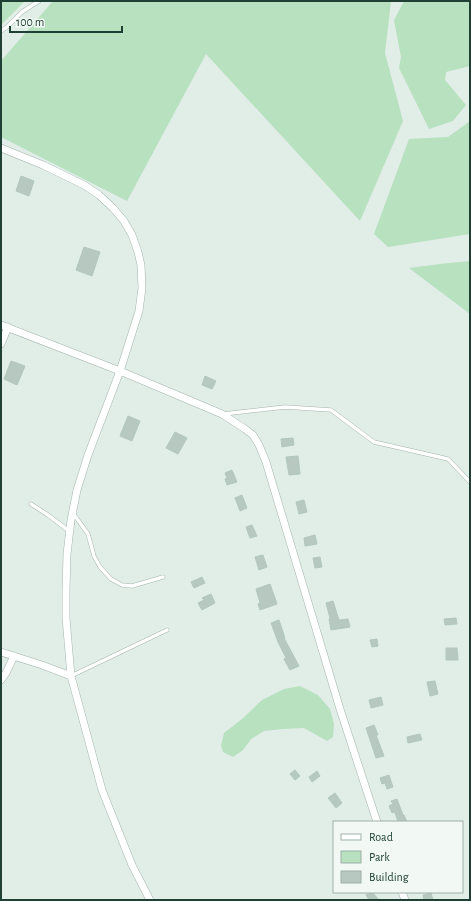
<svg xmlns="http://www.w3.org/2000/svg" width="471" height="901" font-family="'Alegreya Sans',sans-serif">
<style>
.green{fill:#b7e1bf}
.building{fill:#b6c8bf;stroke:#b2c8bd}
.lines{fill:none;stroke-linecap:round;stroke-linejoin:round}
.service-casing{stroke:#a3b6ae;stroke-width:4.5}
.minor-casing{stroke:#a3b6ae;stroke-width:8}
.service{stroke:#fff;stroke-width:3.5}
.minor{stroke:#fff;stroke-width:7}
</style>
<rect width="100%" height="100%" fill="#e1ede7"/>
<path class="green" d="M 1,1 L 25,1 L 1,25 Z
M 53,1 L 391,1 L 385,53 L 403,121 L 360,221 L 206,54 L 127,201 L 1,137 L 1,61 Z
M 404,1 L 470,1 L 470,66 L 446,72 L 445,80 L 466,105 L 453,121 L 429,129 L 399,68 L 401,57 L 394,20 Z
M 470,121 L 470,234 L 388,247 L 374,234 L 409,139 L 448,137 Z
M 470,261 L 470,314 L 409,268 L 440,264 Z
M 300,686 L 318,695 L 330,709 L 334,724 L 333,737 L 327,741 L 304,728 L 283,729 L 264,731 L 251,739 L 243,750 L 233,757 L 223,752 L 221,745 L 224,733 L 242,719 L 262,700 L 284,689 Z"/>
<path class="building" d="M 21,176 L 34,181 L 29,196 L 16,191 Z
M 84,247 L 100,252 L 92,276 L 76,270 Z
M 11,361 L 25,366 L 17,385 L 4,379 Z
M 205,376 L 216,381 L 212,389 L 202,385 Z
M 128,416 L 140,421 L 132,441 L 120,436 Z
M 175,432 L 187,438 L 178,454 L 166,448 Z
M 293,438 L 294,445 L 282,447 L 281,439 Z
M 298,456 L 300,474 L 289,475 L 286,457 Z
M 232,470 L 237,482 L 227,485 L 225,479 L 227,478 L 225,473 Z
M 242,495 L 247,508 L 240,511 L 235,498 Z
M 304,500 L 307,512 L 299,514 L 296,502 Z
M 252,525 L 257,536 L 250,538 L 246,527 Z
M 315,535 L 317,544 L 305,546 L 304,538 Z
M 263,555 L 267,567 L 259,570 L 255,557 Z
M 320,557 L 322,567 L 315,568 L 313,558 Z
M 202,577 L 205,583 L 194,588 L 191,582 Z
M 270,584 L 277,604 L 260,610 L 258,604 L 260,603 L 256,589 Z
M 211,594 L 215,603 L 202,610 L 198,603 L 204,600 L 202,598 Z
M 333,601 L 339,620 L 348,619 L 350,627 L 331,630 L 329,619 L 330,618 L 326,603 Z
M 456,618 L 457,624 L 445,625 L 444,619 Z
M 279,620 L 285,638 L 284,638 L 299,666 L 290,670 L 284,659 L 286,658 L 278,642 L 271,623 Z
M 377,639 L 378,646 L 372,647 L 370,640 Z
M 446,648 L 457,648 L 458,660 L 446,660 Z
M 435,681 L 438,694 L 430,696 L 427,682 Z
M 381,697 L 383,705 L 371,708 L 369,700 Z
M 374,725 L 378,735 L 376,735 L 384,756 L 376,758 L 366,728 Z
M 420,734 L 422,740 L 408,743 L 407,737 Z
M 295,770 L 300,776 L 295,780 L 290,774 Z
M 317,771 L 320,776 L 312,782 L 309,777 Z
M 389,775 L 393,787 L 387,789 L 385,783 L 382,784 L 380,778 Z
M 335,793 L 342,803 L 336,808 L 328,798 Z
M 397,799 L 403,815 L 404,815 L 407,822 L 398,822 L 395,812 L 392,813 L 389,806 L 393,804 L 391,801 Z
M 370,892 L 372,892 L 379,900 L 369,900 L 366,895 Z
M 431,893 L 433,900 L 424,900 L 423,895 Z"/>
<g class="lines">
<g class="service-casing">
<path id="service" d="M 1,31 L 7,27 L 22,12 L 39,1
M 223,414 L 285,407 L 331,410 L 374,442 L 448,459 L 470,482
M 31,504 L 48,515 L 69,531
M 73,513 L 88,534 L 94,556 L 100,567 L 111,579 L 122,585 L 132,586 L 163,577
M 71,676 L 167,630"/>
</g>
<g class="minor-casing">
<path id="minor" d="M 1,148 L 43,165 L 84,185 L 99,195 L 113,208 L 124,221 L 132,235 L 138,252 L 141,265 L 142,288 L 139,311 L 120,371 L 88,455 L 77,490 L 71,520 L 67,554 L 66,589 L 66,618 L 71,676 L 102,790 L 132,865 L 150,900
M 1,325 L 120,371 L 222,414 L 245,429 L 253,435 L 259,445 L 266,462 L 340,709 L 377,822
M 1,344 L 8,327
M 1,652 L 42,665 L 71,676
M 1,680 L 6,673 L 14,656
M 402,892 L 405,900"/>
</g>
<use href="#service" class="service"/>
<use href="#minor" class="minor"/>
</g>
<rect width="471" height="901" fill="none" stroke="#1f4034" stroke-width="4"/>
<rect x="333" y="821" width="130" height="72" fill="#f2f9f5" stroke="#9eafa8"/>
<rect x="341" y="834" width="20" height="6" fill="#ffffff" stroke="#9eafa8"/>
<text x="369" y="841" font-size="12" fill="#1f4034">Road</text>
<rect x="341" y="851" width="20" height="12" fill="#b7e1bf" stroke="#9eafa8"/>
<text x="369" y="861" font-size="12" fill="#1f4034">Park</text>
<rect x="341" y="871" width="20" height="12" fill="#b6c8bf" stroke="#9eafa8"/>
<text x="369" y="881" font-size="12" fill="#1f4034">Building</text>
<path d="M10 26v6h112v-6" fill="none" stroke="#1f4034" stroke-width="2"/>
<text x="16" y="26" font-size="12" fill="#1f4034" stroke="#f2f9f5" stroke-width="3" paint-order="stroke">100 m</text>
</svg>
